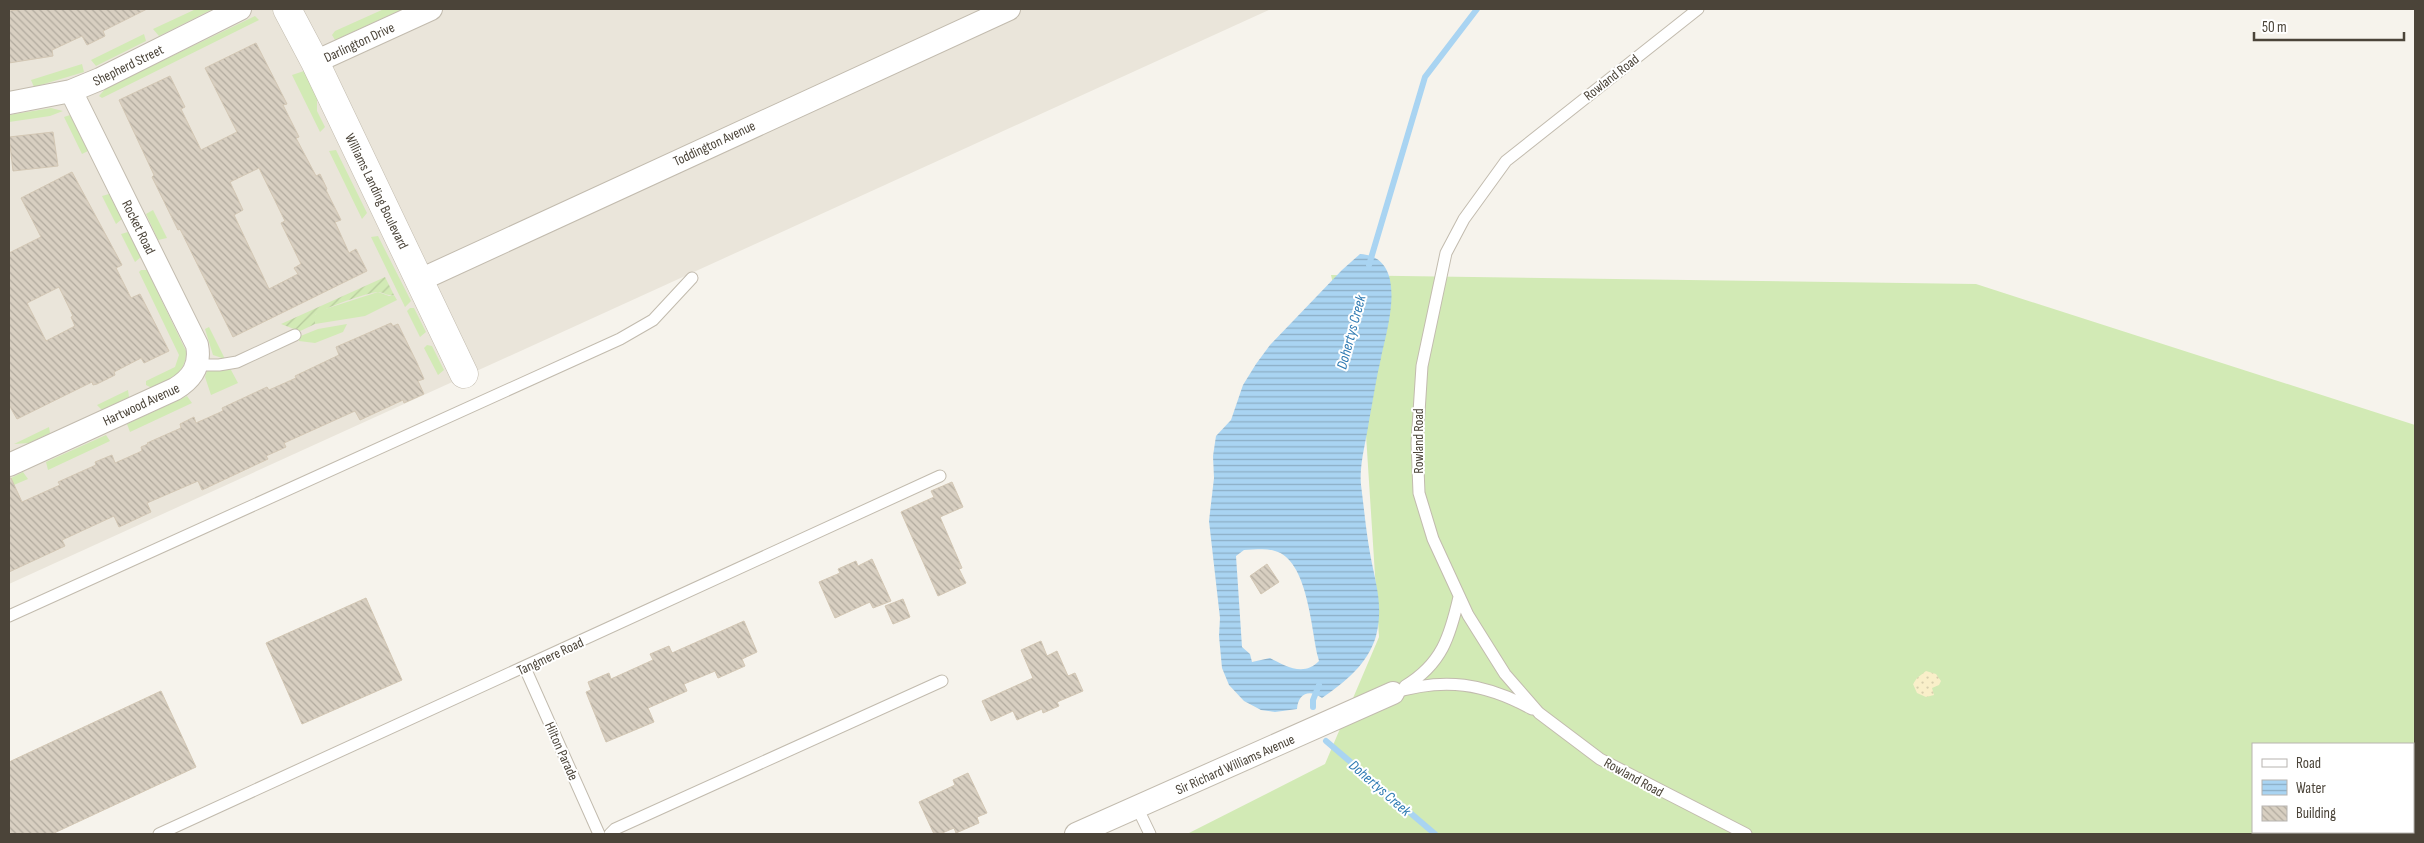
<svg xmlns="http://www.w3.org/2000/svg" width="2424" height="843" font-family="'Sofia Sans Condensed',sans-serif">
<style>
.residential{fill:#eae5da}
.grass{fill:#d2eab5;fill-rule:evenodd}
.sand{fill:url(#sand-dots)}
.garden{fill:url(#garden-furrows)}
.water{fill:url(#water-rules);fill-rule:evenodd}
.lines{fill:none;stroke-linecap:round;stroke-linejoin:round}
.stream{stroke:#a9d4f2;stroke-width:6}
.building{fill:url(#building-back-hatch);stroke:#d3c7b4;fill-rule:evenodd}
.service-casing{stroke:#c2bbae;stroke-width:13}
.minor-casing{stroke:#c2bbae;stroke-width:24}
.tertiary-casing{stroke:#c2bbae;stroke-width:29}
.service{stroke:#fff;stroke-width:11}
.minor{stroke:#fff;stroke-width:22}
.tertiary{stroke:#fff;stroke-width:28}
.labels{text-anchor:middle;stroke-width:4;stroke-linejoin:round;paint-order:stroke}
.street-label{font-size:14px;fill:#4b4439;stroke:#fff}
.water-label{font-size:15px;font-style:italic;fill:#2e7ab2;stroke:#fff}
</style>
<defs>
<pattern id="sand-dots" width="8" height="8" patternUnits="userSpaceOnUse" patternTransform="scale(1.25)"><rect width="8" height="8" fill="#f9efc9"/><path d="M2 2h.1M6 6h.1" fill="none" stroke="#d7cead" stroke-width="1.8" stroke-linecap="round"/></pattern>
<pattern id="garden-furrows" width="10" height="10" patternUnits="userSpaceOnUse" patternTransform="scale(1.25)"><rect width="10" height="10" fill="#d2eab5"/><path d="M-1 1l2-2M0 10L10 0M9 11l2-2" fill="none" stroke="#b6ca9c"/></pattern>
<pattern id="water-rules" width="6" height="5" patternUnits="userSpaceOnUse" patternTransform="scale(1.25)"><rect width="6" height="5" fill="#a9d4f2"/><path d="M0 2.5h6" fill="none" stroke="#8caec5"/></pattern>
<pattern id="building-back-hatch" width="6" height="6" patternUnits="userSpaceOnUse" patternTransform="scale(1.25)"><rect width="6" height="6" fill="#d8cfc1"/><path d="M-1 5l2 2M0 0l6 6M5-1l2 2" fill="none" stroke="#b1aa9e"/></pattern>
</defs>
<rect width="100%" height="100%" fill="#f6f3ec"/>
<path class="residential" d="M 9,9 L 1271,9 L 9,584 Z"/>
<path class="grass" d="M 196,9 L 213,9 L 159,36 L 153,29 Z
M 384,9 L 403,9 L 335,40 L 332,35 L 335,31 Z
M 255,16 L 259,20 L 102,98 L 99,96 L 106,88 Z
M 144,34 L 146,41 L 96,66 L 91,60 Z
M 82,64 L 84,72 L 34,87 L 31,80 Z
M 304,71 L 317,96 L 317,111 L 325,127 L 320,132 L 292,75 Z
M 51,108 L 63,111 L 50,116 L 9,122 L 9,115 Z
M 70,115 L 88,151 L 82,154 L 64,117 Z
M 336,150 L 367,213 L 362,219 L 329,151 Z
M 109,194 L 122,219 L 116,224 L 102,196 Z
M 153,210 L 167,238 L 158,240 L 146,214 Z
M 128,232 L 141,257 L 135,262 L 121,234 Z
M 378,236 L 411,301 L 405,307 L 371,237 Z
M 141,270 L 147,270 L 186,351 C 187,373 169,380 152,388 L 146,385 L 146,381 L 175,367 L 179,355 L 139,272 Z
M 1331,275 L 1976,284 L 2415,425 L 2415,834 L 1187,834 L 1325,764 L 1379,637 L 1366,435 ZM 2253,744 L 2413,744 L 2413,832 L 2253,832 Z
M 378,292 L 389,296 L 394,295 L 397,300 L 365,316 L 315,324 L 315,315 L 319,311 Z
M 410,308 L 414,308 L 426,332 L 420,337 L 407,311 Z
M 347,324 L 343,332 L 315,343 L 299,341 L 298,337 L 318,329 Z
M 209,327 L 225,359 L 213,355 L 205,329 Z
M 427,345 L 432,346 L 444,370 L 438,375 L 424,348 Z
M 231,370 L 238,383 L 211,395 L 205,377 L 207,371 Z
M 128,390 L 129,397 L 102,410 L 97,405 Z
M 187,396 L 192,403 L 130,432 L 127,424 Z
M 49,427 L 50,433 L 29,443 L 14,444 Z
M 106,435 L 110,441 L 48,470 L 46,462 Z
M 23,472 L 28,479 L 9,487 L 9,479 Z"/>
<path class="sand" d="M 1926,671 L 1936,674 L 1941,681 L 1939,685 L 1932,688 L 1934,695 L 1926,697 L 1917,693 L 1913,684 L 1917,678 Z"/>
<path class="garden" d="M 385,277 L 394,295 C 387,296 385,293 379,292 C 371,291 321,309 315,315 L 315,324 L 296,333 L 294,329 L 281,324 Z"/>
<path class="water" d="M 1360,254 C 1410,257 1387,329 1381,358 C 1376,379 1373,400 1369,421 C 1366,442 1359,465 1361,485 C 1364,508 1366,531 1370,553 C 1375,582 1384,605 1376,636 C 1368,664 1345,682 1322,698 C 1310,689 1298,693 1297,709 L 1275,712 L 1261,710 L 1244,701 L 1229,685 L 1222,668 L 1219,636 L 1220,618 L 1209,521 L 1214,478 L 1213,456 L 1216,436 L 1231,420 L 1243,385 L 1256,364 L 1270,345 L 1342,270 ZM 1244,550 C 1254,550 1266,548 1275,551 C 1308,560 1311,629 1318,657 L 1319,661 C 1304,677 1285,666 1270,658 L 1252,662 L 1250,654 L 1242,647 L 1236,556 Z"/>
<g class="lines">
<path class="stream" d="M 1369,265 L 1425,77 L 1477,9
M 1313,707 L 1313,700 L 1319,685
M 1326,741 L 1435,834"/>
</g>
<path class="building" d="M 24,9 L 147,9 L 103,31 L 105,36 L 87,45 L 82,36 L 52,50 L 53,56 L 9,63 L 9,11 Z
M 256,43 L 287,104 L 283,105 L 299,137 L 296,138 L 316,176 L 320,174 L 327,189 L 326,190 L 341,220 L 335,222 L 349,253 L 356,249 L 367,271 L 233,337 L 180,229 L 178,230 L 152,177 L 154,175 L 119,100 L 170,76 L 185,107 L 181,109 L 201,150 L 237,132 L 205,68 ZM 259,168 L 285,221 L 281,223 L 301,264 L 294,268 L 298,274 L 269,289 L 234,215 L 243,210 L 230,182 Z
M 53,132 L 58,166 L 13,171 L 9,137 Z
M 72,172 L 122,265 L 116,268 L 131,298 L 140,294 L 169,351 L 144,363 L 141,358 L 114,372 L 115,375 L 97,384 L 93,385 L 92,382 L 17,419 L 9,405 L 9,253 L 41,237 L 21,198 ZM 59,287 L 73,316 L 71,317 L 75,326 L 46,341 L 27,303 Z
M 391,323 L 393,326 L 398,324 L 417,363 L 424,379 L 418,381 L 424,394 L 404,403 L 403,400 L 360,420 L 355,411 L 284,443 L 286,447 L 266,456 L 268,459 L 202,490 L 198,481 L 147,503 L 151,512 L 119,527 L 114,516 L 62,540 L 65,546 L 9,572 L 9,478 L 11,478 L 22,502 L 60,485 L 58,482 L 96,465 L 95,462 L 112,455 L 115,463 L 142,451 L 141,447 L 148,444 L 147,443 L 181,428 L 180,424 L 194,417 L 196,423 L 223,411 L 222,408 L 267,387 L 269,390 L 296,378 L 295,376 L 339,355 L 336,347 Z
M 952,482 L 963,507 L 940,517 L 962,568 L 959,569 L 966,583 L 938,596 L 901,512 L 934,497 L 931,491 Z
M 872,559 L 891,601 L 873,608 L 870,602 L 835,618 L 819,582 L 840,573 L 838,569 L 856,561 L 858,566 Z
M 1267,564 L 1279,582 L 1261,594 L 1250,576 Z
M 366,598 L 402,680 L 302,724 L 266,643 Z
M 903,599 L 910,617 L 893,624 L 885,606 Z
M 744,621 L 757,652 L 742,659 L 745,666 L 718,678 L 715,671 L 684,684 L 687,691 L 648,708 L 654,722 L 606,742 L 586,692 L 591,690 L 588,682 L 609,673 L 611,679 L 653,660 L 650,654 L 669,646 L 672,653 Z
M 1041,641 L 1047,656 L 1057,651 L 1068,676 L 1075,673 L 1083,691 L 1057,702 L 1059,706 L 1043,713 L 1042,709 L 1017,720 L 1013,711 L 991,721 L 982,701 L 1033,678 L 1021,650 Z
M 161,691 L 196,767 L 52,834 L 9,834 L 9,762 Z
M 968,773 L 987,813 L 977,817 L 979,823 L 956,833 L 954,828 L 940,834 L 934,834 L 919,802 L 955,785 L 953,780 Z"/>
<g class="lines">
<g class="service-casing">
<path id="service" d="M 1698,9 L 1506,161 L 1464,219 L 1446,253 L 1422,366 L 1417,443 L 1419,493 L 1433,539 L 1468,615 L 1505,674 L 1539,713 L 1600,759 L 1746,834
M 197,365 L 219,365 L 237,362 L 295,335
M 9,616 L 620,339 L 653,320 L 692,278
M 525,668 L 599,834
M 1405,686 C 1442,664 1450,636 1459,597
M 1393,693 C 1444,677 1485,683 1532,709
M 1137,807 L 1150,834
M 159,834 L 940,476
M 610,834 L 615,829 L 942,681"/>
</g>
<g class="minor-casing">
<path id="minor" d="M 315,62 L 431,9
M 9,103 L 71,91 L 100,79 L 240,9
M 420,280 L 1009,9
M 9,465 L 175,389 C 192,379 201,366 197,345 L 71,91
M 1076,834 L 1393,693"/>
</g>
<g class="tertiary-casing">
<path id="tertiary" d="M 287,9 L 315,62 L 464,374"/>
</g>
<use href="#service" class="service"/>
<use href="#minor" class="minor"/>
<use href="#tertiary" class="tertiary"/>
</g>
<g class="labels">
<g class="street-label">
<text transform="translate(359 42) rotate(-25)" y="5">Darlington Drive</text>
<text transform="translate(128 65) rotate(-26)" y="5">Shepherd Street</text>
<text transform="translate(1611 77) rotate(-38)" y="5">Rowland Road</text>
<text transform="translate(714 143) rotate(-25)" y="5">Toddington Avenue</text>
<text transform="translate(377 191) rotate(64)" y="5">Williams Landing Boulevard</text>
<text transform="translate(139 227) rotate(64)" y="5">Rocket Road</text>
<text transform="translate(141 404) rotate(-25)" y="5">Hartwood Avenue</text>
<text transform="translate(1418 441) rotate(-90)" y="5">Rowland Road</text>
<text transform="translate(550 656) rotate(-25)" y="5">Tangmere Road</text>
<text transform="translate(562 751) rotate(66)" y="5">Hilton Parade</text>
<text transform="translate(1235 764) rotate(-24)" y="5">Sir Richard Williams Avenue</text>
<text transform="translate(1634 777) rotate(29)" y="5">Rowland Road</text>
</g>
<g class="water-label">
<text transform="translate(1351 332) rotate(-75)" y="5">Dohertys Creek</text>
<text transform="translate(1380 788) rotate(41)" y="5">Dohertys Creek</text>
</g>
</g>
<rect width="2424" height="843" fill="none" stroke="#4b4439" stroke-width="20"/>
<rect x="2252" y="743" width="162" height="90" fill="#ffffff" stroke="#b7b4b0"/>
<rect x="2262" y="759" width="25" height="8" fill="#ffffff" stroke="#b7b4b0"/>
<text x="2296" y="768" font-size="15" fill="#4b4439">Road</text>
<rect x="2262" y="780" width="25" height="15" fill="url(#water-rules)" stroke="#b7b4b0"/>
<text x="2296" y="793" font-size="15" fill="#4b4439">Water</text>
<rect x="2262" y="806" width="25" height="15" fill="url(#building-back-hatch)" stroke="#b7b4b0"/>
<text x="2296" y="818" font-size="15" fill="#4b4439">Building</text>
<path d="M2254 32v8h150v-8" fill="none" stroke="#4b4439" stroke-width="2.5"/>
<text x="2262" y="32" font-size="15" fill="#4b4439" stroke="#ffffff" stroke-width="4" paint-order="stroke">50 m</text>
</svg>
